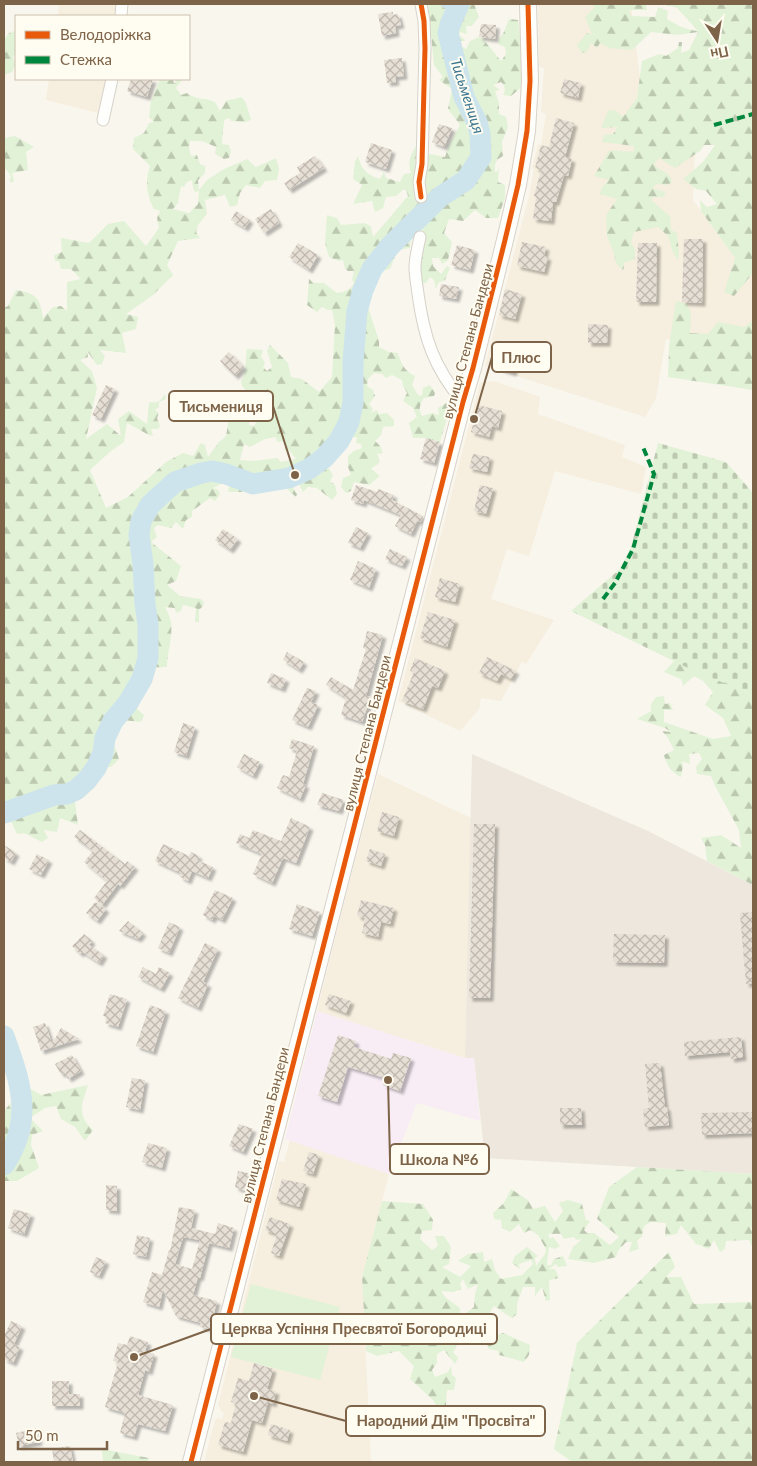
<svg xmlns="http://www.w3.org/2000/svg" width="757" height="1466" font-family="Lato,sans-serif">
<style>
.residential{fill:#f6eede}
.industrial{fill:#ede7dd}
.education{fill:#f8edf5}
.forest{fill:url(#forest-firs);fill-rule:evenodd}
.cemetery{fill:url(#cemetery-stones)}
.pitch{fill:#e2f2d7}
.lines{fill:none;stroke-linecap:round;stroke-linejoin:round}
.stream{stroke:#cde4ec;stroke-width:4}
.river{stroke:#cde4ec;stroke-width:21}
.building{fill:url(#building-cross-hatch);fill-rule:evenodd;filter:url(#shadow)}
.street-casing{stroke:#d7d2c9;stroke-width:13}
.secondary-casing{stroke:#d8d2c8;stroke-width:18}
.street{stroke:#fefefc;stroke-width:11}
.secondary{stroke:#fefefc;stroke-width:16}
.quiet{stroke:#00873e;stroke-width:4;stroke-dasharray:8 4;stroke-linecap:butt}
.cycleway-casing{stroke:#fffcf1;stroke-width:8}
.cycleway{stroke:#e8590c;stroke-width:5}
.labels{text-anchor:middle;stroke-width:4;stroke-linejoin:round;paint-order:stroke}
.street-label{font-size:14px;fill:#7d6348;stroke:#fffcf1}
.water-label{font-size:15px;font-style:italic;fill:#3f7892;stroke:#fffcf1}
.leader{fill:none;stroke:#7d6348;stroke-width:2}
.callout-dot{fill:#7d6348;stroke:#fffcf1;stroke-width:2}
.callout{fill:#fffcf1;stroke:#7d6348;stroke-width:2}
.callout-label{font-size:15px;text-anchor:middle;font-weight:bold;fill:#7d6348}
</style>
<defs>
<pattern id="forest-firs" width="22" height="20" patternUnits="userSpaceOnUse" patternTransform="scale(1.25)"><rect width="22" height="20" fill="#e2f2d7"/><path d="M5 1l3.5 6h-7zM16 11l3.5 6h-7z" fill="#bcc8b0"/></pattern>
<pattern id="cemetery-stones" width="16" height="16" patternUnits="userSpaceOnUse" patternTransform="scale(1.25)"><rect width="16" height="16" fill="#e2f2d7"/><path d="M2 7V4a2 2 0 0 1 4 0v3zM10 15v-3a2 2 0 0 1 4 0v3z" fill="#bcc8b0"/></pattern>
<pattern id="building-cross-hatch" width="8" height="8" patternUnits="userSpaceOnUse" patternTransform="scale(1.25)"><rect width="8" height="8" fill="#e6dfd5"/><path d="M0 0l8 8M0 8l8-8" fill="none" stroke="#c0b8af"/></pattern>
<filter id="shadow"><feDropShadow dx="3.5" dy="3.5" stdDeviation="1" flood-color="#0004"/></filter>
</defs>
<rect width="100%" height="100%" fill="#f9f6ee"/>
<path class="residential" d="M 59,4 L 118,4 L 117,16 L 58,16 Z
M 538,4 L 631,4 L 640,79 L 698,75 L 693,200 L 735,258 L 753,259 L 753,346 L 666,339 L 656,398 L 645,417 L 485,366 L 529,196 L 534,169 L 532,168 L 538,144 L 541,145 L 546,114 L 541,112 L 544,68 L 539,66 Z
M 49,79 L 106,79 L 98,113 L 46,100 Z
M 494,381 L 540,397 L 538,414 L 625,445 L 622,457 L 646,467 L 641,494 L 555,471 L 529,556 L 507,549 L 491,599 L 554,620 L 526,664 L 522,662 L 501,701 L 481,698 L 479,709 L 460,731 L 398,701 L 480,383 Z
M 378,774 L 471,818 L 465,1058 L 317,1011 L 351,876 Z
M 290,1140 L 389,1174 L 362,1277 L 371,1462 L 204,1462 L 215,1420 L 218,1418 L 222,1419 L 224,1413 L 222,1412 L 218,1405 L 279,1161 L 284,1162 Z"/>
<path class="industrial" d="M 472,754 L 648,831 L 753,885 L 753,1174 L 485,1158 L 474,1059 L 465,1058 Z"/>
<path class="education" d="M 317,1011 L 465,1058 L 474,1058 L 480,1121 L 417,1103 L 389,1174 L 285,1139 Z"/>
<path class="forest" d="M 428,4 L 474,4 L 479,17 L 472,26 L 466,26 L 467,34 L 460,32 L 459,36 L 462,37 L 465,41 L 460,41 L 454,45 L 456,51 L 463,47 L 466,49 L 470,41 L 479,37 L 483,39 L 501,61 L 506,54 L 505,47 L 498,44 L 499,39 L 503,34 L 509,19 L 518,20 L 524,69 L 522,76 L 523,86 L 511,96 L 503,95 C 506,89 505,86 501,82 L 493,85 L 500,90 L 495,91 L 499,103 L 499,114 L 506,117 L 508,127 L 502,142 L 503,156 C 496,160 494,164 495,172 L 497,172 L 499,167 L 498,182 L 505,185 L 505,198 L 498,218 L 486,218 L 475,210 L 463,221 L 449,219 L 444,233 L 452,242 L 448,260 L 442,264 L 439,258 L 432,258 L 433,266 L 441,274 L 447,266 L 450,268 L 445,280 L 438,283 L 436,289 L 434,280 L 430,277 L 426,283 L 422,283 L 420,268 L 422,226 L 417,228 L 417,234 L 411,236 L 410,248 L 398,250 L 399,242 L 393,250 L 396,254 L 390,269 L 374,273 L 372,282 L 369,286 L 371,295 L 365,296 L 365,303 L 362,309 L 369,310 L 379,341 L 379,347 L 389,352 L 398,353 C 401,363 404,371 415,376 L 412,385 L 418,395 L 422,396 L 423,388 L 430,385 L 435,393 L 434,396 L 424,398 C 420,404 418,409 422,416 L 432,413 L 439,415 L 438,408 L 446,403 L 450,409 L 440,442 L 426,438 L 413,438 L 409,423 L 417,417 L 413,408 L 403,401 L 407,393 L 403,386 L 402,380 L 392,375 L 386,378 L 382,374 L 374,373 L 368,379 L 367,386 L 373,390 L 375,396 L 369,404 L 373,409 L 371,413 L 377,410 L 379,414 L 387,413 L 394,420 L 394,426 L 383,427 L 381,435 L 375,441 C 379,445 383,448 382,454 L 377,453 L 380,462 L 371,469 L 380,476 L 369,485 L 354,482 L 351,491 L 346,493 L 341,487 L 343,478 L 351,475 L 348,467 L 348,456 L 354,451 L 362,448 L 361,444 L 356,443 L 357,437 L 346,438 C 347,452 340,455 328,461 L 327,466 L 333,475 L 330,481 L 335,485 L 337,494 L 332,500 L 317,488 L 308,487 L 303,492 L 295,476 C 292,482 292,489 297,494 L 296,497 L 288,490 L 289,480 L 287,475 L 280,483 L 265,479 L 257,492 L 228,492 L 230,483 L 223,483 L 213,488 L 218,490 L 220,494 L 215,501 L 210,498 L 192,511 L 192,517 L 186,520 L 183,529 L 176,522 L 171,528 L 158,525 L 154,528 L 157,537 L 151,542 L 181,566 L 176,581 L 167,585 L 180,596 L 201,599 L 204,602 L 203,606 L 199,610 L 199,622 L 195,622 L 196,608 L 183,605 L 181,611 L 176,613 L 175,608 L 165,607 C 167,611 170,617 171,622 C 173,637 167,653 167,667 L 136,668 C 130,688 125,700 144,715 L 142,721 L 139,722 L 124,720 L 107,724 L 119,759 L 111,767 L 90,766 L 97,784 L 75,802 L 78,825 L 60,818 L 57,832 L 44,830 L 48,838 L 42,842 L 24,833 L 17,834 L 10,819 L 4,820 L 4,308 L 8,306 L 16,290 C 37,294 40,297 43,318 L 53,307 L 61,306 L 67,311 L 67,282 L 81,279 L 71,269 L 61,269 L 59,261 L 55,261 L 54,255 L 62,252 L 61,238 L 89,243 L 108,224 L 124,221 L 146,246 L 159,228 L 157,218 L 160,211 L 154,209 C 146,194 145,181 150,166 L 133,149 L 134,138 L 144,133 L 149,123 L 154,122 L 149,117 L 151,102 L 160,79 L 173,79 L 174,84 L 177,79 L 182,80 L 176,88 L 181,95 L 187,93 C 198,101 204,97 215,102 L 219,109 L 217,112 L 222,108 L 226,101 L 242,97 L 246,103 L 251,120 L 245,122 L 231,121 L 229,118 L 224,120 C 224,128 222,135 222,144 L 229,145 L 231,152 L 229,158 L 224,159 L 215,154 L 216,147 L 202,141 L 190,141 L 189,148 L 191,156 L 197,155 L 200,164 L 205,166 L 205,173 L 198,180 L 199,190 L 207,180 L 224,169 L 247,159 L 256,167 L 276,158 L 279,169 L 277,180 L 265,181 L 260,188 L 246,185 L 240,193 L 237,205 L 230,207 L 225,195 L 205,200 L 207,214 L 198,225 L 196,232 L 200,238 L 178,241 L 167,265 L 173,275 L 153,295 L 126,314 L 138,317 L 136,329 L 122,333 L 126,353 L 100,350 L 105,356 L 102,364 L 97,365 L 87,351 L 88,357 L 80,360 L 92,371 L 97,388 L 86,439 L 107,424 L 121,436 L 118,419 L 129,411 L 147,424 L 149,402 C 159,403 160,401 165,394 L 166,399 L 159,402 L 159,407 L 155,410 L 159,413 L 157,418 L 160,426 L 158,429 L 151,429 L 153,436 L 149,435 L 127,423 L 124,442 L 111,451 L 90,470 L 106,508 L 128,497 L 166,462 L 183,453 L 193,456 L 201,443 L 205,445 L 208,457 L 218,443 L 226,436 L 233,394 L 249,412 L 249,425 L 254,426 L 269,403 L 255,401 L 242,386 L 241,381 C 247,373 245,360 247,349 L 263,350 L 261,356 L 265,363 L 263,367 L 267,371 L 272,367 L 267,351 L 270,345 L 288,363 L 291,377 L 302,379 L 319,392 L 332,377 L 335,325 L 332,310 L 328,310 L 322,307 L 317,312 L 307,305 L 309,279 L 314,283 L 324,283 L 337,293 C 345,292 351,290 354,282 L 352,280 L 354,271 L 348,271 L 345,269 L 343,260 L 339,261 L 329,257 L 325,243 L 327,215 L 337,218 L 341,225 L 364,223 L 371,226 L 373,237 L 408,196 L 406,190 L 404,189 L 396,196 L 386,197 L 383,208 L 375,212 L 372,201 L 353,204 L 362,185 L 353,179 L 355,161 L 358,156 C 361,169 367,175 380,179 L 384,172 L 386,178 L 400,182 L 404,174 L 411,173 C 407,161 411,153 418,144 L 420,159 L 430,154 L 445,157 L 449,145 L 460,125 L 448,109 L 452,89 L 439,80 L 443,77 L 434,65 ZM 192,180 L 193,188 L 195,192 L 199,191 L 198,204 L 189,213 L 173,209 L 178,203 L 181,186 L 184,187 L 187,182 ZM 276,437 L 277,442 L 283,441 L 285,447 L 284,450 L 288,451 L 289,450 L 296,459 L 281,462 L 277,458 L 253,461 L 240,460 L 244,444 L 250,447 L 265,439 Z
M 592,4 L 646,4 L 647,10 L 629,10 L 631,16 L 655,17 L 658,7 L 668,11 L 667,19 C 677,25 686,30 698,31 L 677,8 L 663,4 L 753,4 L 753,273 L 734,296 L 724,292 L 735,258 L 701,211 L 700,200 L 707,207 L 717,204 L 706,191 L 696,189 L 683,179 L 703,162 L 715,145 L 704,145 L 700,151 L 675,168 L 659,158 L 654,164 C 659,172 671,171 672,182 L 668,185 L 657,184 L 652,188 L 665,192 L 664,197 L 653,197 L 651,200 L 670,216 L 671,230 L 677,233 L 679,252 L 678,260 L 673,252 L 668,236 L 658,227 L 634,232 L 631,242 L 635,250 L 635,259 L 623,263 L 624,267 L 623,270 L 616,263 L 613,250 L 607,237 L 606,215 L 617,199 L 600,194 L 602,187 L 609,180 L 594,176 L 609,151 C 617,149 625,153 634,151 L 634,146 L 602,142 L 604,135 L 613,134 L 618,127 L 601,128 L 608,111 L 615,110 L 623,117 L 637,98 L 642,61 L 659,54 L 666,56 L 678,48 L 679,42 L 682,42 L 681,53 L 689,50 L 698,32 L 677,35 L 651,32 L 632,50 L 609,48 L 600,43 L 597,48 L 591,43 L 587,52 L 582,53 L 577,45 L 587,33 L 592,34 L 585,17 L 595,7 Z
M 14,31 L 16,35 L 16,55 L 13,56 L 15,65 L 12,72 L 4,75 L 4,40 L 9,33 Z
M 15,136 L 34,147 L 26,152 L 28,170 L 12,173 L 14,181 L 12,183 L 9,180 L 11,178 C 10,173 8,171 4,169 L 4,138 Z
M 676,301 L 687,304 L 691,313 L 690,333 L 708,334 L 718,322 L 745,327 L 753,320 L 753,390 L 668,377 L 669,346 Z
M 674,661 L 753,695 L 753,885 L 707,861 L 705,845 L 701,838 L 721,835 L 741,848 L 739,830 L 714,784 L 711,776 L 697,774 L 696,767 L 702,759 L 699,753 L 689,754 L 690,764 L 682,761 L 683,765 L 681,777 C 671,772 667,766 664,755 L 674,750 L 668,738 L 662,731 L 671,732 L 665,728 L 637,719 L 651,711 L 651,704 L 656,697 L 664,696 L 665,704 L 670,703 L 673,710 L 664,710 L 664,722 L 713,739 L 731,736 L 723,718 L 705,705 L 713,692 L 703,681 L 694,676 L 683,686 L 681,679 L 664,672 Z
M 88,1085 C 82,1105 76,1114 93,1130 L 85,1141 L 75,1127 L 61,1119 L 56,1106 L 45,1108 L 30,1118 L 43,1131 L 32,1135 L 31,1145 L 39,1168 L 17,1181 L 4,1181 L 4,1111 L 25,1086 L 41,1095 Z
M 637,1167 L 753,1174 L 753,1228 L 750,1227 L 753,1233 L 753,1249 L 749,1240 L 726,1241 L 725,1249 L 720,1252 L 714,1240 L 709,1249 L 696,1244 L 681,1225 L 677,1234 L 665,1236 L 666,1223 L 651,1222 L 644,1226 L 642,1236 L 637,1241 L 639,1249 L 629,1252 L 632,1242 L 626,1242 L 618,1251 L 616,1257 L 594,1263 L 568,1259 L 573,1247 L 582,1239 L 576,1240 L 574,1237 L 564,1239 L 561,1234 L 548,1234 L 550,1239 L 553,1237 L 560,1246 L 555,1249 L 549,1247 L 547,1265 L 551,1265 L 554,1259 L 563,1256 L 567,1266 L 558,1267 L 556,1264 L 549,1269 L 555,1269 L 559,1278 L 549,1280 L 550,1300 L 546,1301 L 542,1287 L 535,1296 L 535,1287 L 523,1287 L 517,1304 L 517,1314 L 512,1318 L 494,1306 L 489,1314 L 490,1325 L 474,1333 L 463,1322 L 466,1313 L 474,1307 L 475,1294 L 478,1284 L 468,1289 L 463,1279 L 460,1284 L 462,1289 L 453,1292 L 441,1291 L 446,1298 L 460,1308 L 460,1315 L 456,1317 L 461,1324 L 457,1333 L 465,1336 L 464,1341 L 457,1339 L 456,1348 L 453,1352 L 458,1358 L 455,1364 L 444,1350 L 437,1354 L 437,1363 L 432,1370 L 435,1377 L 448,1372 L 451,1366 L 452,1375 L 456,1378 L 454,1390 L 447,1390 L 446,1405 L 461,1413 L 455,1421 L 442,1422 L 434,1401 L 410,1379 L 414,1366 L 399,1351 L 377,1356 L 366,1351 L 362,1277 L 382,1201 L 423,1204 L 433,1220 L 432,1230 L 422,1231 L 420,1239 L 432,1250 L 438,1246 L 435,1236 L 444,1236 L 451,1247 L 449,1264 L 442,1267 L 460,1277 L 471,1266 L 458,1261 L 468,1254 L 483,1252 L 484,1262 L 492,1259 L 495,1270 L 501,1279 L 522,1275 L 533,1264 L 531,1260 L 519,1264 L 520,1269 L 512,1263 L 515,1256 L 527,1247 L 538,1256 L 535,1258 L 536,1266 L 545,1254 L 546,1249 L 538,1235 L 530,1230 L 524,1233 L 519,1224 L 510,1232 L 502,1228 L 501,1220 L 494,1219 L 493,1213 L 504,1203 L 511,1189 L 528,1200 L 533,1209 L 545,1206 L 555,1222 L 563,1211 L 559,1203 L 568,1200 L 582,1204 L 586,1220 L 590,1221 L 584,1230 L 587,1233 L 594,1233 L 610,1245 L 619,1237 L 597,1219 L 609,1187 Z
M 669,1252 L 675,1267 L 666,1277 L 681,1277 L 694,1304 L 753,1302 L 753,1462 L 572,1462 L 554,1449 L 577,1343 Z
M 503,1333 L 530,1345 L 529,1355 L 524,1362 L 499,1355 L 498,1351 L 489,1349 L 487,1344 L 495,1342 L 492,1337 Z
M 102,1449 L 149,1458 L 148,1462 L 103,1462 Z"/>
<path class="cemetery" d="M 658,443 L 726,462 L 753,493 L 753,695 L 688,668 L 571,611 L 620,569 L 631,547 Z"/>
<path class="pitch" d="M 251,1284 L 340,1307 L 320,1380 L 231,1357 Z"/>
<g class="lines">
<path class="stream" d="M 442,4 L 455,13"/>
<path class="river" d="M 4,813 L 54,795 L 67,794 L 76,790 L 87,780 L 96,768 L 103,753 L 105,738 L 113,721 L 128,703 L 142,679 L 148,658 L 148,624 L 145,604 L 143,564 L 139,535 L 141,521 L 150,505 L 175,482 L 201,473 L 212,471 L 226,474 L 253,484 L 289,478 L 309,469 L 324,458 L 339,441 L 349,422 L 353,403 L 353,363 L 357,311 L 363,290 L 372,269 L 390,246 L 440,197 L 466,180 L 481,157 L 480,134 L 477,122 L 464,97 L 448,33 L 450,25 L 459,4
M 4,1036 C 21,1083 34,1120 4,1165"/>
</g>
<path class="building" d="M 393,12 L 393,15 L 398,14 L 401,25 L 395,26 L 396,33 L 382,36 L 378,14 Z
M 481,24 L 496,25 L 495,39 L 479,37 Z
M 402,58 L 404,76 L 395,77 L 396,82 L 387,83 L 384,60 Z
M 131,79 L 153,79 L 147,97 L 127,91 Z
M 564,79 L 581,83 L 578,98 L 560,93 Z
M 556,118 L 574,123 L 565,157 L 572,159 L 568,176 L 564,175 L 556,202 L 553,202 L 551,221 L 533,219 L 536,197 L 534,196 L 541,170 L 535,168 L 541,145 L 549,147 Z
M 439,124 L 452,128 L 444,147 L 432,142 Z
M 371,143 L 392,150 L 386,169 L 365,162 Z
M 315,156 L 324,168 L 289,190 L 284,183 L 300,173 L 297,167 Z
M 271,209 L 279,223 L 264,233 L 255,219 Z
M 236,211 L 250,220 L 245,228 L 231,220 Z
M 684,239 L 703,239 L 702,303 L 682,302 Z
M 522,242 L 546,247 L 544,256 L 548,257 L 544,272 L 517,266 Z
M 298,243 L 318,255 L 309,270 L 289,257 Z
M 638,243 L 657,243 L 656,302 L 636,302 Z
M 457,245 L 475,250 L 470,270 L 451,265 Z
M 441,284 L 459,287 L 456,299 L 439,296 Z
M 505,289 L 522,294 L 515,319 L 499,315 Z
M 588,324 L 608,325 L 607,343 L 588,343 Z
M 506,349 L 519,353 L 513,373 L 500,369 Z
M 229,352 L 244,367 L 235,376 L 220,361 Z
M 106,385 L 115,389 L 101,419 L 92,415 Z
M 478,405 L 502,411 L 498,428 L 492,426 L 489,437 L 471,432 Z
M 426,438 L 440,442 L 434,463 L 420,459 Z
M 473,454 L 490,457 L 487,472 L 469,468 Z
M 356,485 L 377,492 L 378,489 L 394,495 L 392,500 L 423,516 L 421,522 L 417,521 L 411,534 L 395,526 L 401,515 L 364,500 L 363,504 L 351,500 Z
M 480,485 L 493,488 L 486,514 L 474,511 Z
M 356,527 L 368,533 L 360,548 L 348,543 Z
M 223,529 L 238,539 L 230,550 L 215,540 Z
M 390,549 L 407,557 L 402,566 L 385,559 Z
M 358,561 L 376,569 L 369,588 L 350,580 Z
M 440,578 L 460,584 L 455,602 L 435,597 Z
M 428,612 L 455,620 L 447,647 L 420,638 Z
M 367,631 L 383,635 L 366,696 L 371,697 L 362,722 L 341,715 L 346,698 L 326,685 L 331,677 L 353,690 L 366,649 L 363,648 Z
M 287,652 L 304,662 L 299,670 L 283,660 Z
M 487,657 L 516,671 L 511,679 L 501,674 L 497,681 L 479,673 Z
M 415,658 L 445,671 L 438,688 L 432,686 L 423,709 L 402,701 L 414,672 L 410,671 Z
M 271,673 L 286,679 L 282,689 L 267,683 Z
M 307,688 L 316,691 L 311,702 L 318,705 L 308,727 L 292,720 Z
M 183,723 L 195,727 L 186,756 L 174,752 Z
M 292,739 L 314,746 L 303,784 L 306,785 L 300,799 L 277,788 L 283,775 L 289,777 L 297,751 L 289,748 Z
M 244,754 L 260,762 L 253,776 L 237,767 Z
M 322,793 L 344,800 L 339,811 L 317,805 Z
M 382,812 L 399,817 L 394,836 L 377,831 Z
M 291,818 L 310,827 L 296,863 L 283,858 L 272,883 L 253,874 L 262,854 L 236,843 L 240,834 L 249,838 L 253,830 L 281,841 Z
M 474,824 L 495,824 L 490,998 L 469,998 Z
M 80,830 L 125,864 L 127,861 L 135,867 L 120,886 L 118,884 L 102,905 L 94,898 L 107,881 L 84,862 L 93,851 L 74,837 Z
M 163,844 L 189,856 L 191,852 L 199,856 L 197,860 L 213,867 L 208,878 L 192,871 L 188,881 L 180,877 L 181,873 L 155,861 Z
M 4,845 L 16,853 L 11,862 L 4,858 Z
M 370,849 L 385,854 L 381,866 L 366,861 Z
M 37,854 L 49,860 L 41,875 L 29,869 Z
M 215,890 L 233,898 L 222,920 L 214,916 L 212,920 L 203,915 Z
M 361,900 L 394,908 L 390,924 L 381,922 L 378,937 L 362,933 L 365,918 L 357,916 Z
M 95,902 L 106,909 L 97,921 L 86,913 Z
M 297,904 L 320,912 L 312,936 L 289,929 Z
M 753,912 L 753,983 L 746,984 L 740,913 Z
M 128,921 L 143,933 L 138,939 L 119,931 Z
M 169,922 L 180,927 L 169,953 L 158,948 Z
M 84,934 L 92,941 L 89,945 L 104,955 L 99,963 L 82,952 L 80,954 L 72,946 Z
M 614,934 L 665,935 L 664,963 L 613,962 Z
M 205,943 L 218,949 L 203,982 L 208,984 L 198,1008 L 178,998 Z
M 143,967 L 156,974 L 159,967 L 170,973 L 161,989 L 138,977 Z
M 110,994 L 127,999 L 118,1027 L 105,1023 L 107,1017 L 103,1016 Z
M 329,994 L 351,1001 L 346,1013 L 325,1005 Z
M 150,1005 L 166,1011 L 153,1052 L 136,1046 Z
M 45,1023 L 52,1044 L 61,1028 L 79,1039 L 41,1051 L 33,1027 Z
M 338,1035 L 356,1041 L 354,1047 L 391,1059 L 393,1053 L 411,1058 L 400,1091 L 383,1085 L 385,1078 L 348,1067 L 337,1102 L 318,1096 Z
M 741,1037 L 743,1057 L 731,1059 L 730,1052 L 685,1056 L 684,1042 Z
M 72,1055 L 81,1071 L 68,1079 L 65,1073 L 61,1074 L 55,1064 Z
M 660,1063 L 665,1107 L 667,1107 L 669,1125 L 645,1127 L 643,1109 L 649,1108 L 645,1064 Z
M 132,1078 L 145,1080 L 140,1110 L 126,1107 Z
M 560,1108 L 581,1108 L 582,1125 L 560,1125 Z
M 753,1112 L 753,1133 L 702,1135 L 701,1113 Z
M 239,1124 L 253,1129 L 243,1152 L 229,1146 Z
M 148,1143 L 167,1148 L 162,1168 L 142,1162 Z
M 309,1152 L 319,1155 L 313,1174 L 303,1171 Z
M 238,1171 L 248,1173 L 245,1191 L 235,1187 Z
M 282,1179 L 306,1184 L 299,1207 L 276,1200 Z
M 106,1185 L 117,1186 L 117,1211 L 106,1210 Z
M 179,1207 L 195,1210 L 191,1228 L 215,1234 L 218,1223 L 234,1228 L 229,1248 L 209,1243 L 200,1278 L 198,1277 L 193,1295 L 217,1301 L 210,1329 L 200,1327 L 201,1323 L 176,1316 L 163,1290 L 159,1307 L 143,1302 L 152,1272 L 162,1275 L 169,1250 L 170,1251 ZM 183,1237 L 200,1240 L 192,1269 L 175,1264 Z
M 14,1209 L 31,1214 L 24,1234 L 8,1228 Z
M 270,1217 L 290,1224 L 279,1256 L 271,1253 L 277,1234 L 265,1230 Z
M 137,1235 L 150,1238 L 146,1257 L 133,1254 Z
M 96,1257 L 106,1261 L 99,1276 L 90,1272 Z
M 11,1321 L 22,1326 L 14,1344 L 20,1347 L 13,1363 L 4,1359 L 4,1336 Z
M 130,1336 L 148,1342 L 145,1351 L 154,1354 L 149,1372 L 145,1370 L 138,1395 L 173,1405 L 165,1431 L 138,1424 L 134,1437 L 120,1433 L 125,1413 L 105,1407 L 118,1362 L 113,1361 L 118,1343 L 127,1345 Z
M 254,1363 L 273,1369 L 267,1389 L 276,1391 L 273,1404 L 268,1402 L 262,1423 L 252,1420 L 243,1452 L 218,1445 L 225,1422 L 231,1423 L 236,1403 L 231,1402 L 238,1378 L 249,1381 Z
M 52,1381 L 69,1381 L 69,1394 L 80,1394 L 80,1406 L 52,1406 Z
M 271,1424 L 290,1430 L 287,1441 L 268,1435 Z
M 36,1428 L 39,1442 L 19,1446 L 16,1433 Z
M 70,1446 L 73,1462 L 54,1462 L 52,1449 Z"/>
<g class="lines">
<g class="street-casing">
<path id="street" d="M 121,16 L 122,4
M 103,120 L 112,79
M 421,197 L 419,182 L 422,164 L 425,48 L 424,21 L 421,4
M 420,237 C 418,247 415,258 415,267 C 415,276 417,285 418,294 C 424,338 434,368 463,402"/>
</g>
<g class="secondary-casing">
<path id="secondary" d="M 191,1462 L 463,402 L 473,368 L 505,240 L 518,185 L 527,131 L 530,81 L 528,4"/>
</g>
<use href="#street" class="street"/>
<use href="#secondary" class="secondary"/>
<path class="quiet" d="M 714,125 L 753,114
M 603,599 L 615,583 L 633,549 L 654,474 L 643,447"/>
<g class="cycleway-casing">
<path id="cycleway" d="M 421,197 L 419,182 L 422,164 L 425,48 L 424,21 L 421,4
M 191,1462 L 463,402 L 473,368 L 505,240 L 518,185 L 527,131 L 530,81 L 528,4"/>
</g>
<use href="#cycleway" class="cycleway"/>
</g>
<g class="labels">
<g class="street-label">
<text transform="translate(468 341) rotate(-75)" y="5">вулиця Степана Бандери</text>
<text transform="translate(367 733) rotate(-76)" y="5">вулиця Степана Бандери</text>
<text transform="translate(265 1125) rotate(-76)" y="5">вулиця Степана Бандери</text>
</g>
<g class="water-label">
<text transform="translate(467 96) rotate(72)" y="5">Тисьмениця</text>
</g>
</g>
<path class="leader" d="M474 419L492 357M295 475L273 406M388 1080L390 1159M134 1357L211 1329M254 1396L346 1421"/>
<g class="callout-dot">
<circle cx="474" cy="419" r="5"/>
<circle cx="295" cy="475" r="5"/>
<circle cx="388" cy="1080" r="5"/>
<circle cx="134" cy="1357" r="5"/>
<circle cx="254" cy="1396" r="5"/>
</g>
<g class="callout">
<rect x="492" y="342" width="59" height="30" rx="5"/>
<rect x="169" y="391" width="104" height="30" rx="5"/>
<rect x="390" y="1144" width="99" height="30" rx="5"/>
<rect x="211" y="1314" width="286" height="30" rx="5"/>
<rect x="346" y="1406" width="199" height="30" rx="5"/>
</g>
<g class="callout-label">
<text x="521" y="363">Плюс</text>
<text x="221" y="412">Тисьмениця</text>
<text x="439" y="1165">Школа №6</text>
<text x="354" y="1334">Церква Успіння Пресвятої Богородиці</text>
<text x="446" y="1426">Народний Дім "Просвіта"</text>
</g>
<rect width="757" height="1466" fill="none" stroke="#7d6348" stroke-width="10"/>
<rect x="15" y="15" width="175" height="65" fill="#fffcf1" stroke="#cbbfad"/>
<rect x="25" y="31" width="25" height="8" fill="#e8590c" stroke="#cbbfad"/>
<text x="60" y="40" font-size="15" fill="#7d6348">Велодоріжка</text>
<rect x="25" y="56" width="25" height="8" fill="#00873e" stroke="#cbbfad"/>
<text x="60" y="65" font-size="15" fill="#7d6348">Стежка</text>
<g transform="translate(717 40) rotate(168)" stroke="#fffcf1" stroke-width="4" paint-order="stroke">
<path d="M0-4L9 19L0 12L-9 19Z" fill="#7d6348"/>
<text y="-8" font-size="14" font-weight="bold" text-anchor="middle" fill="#7d6348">Пн</text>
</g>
<path d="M18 1441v8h89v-8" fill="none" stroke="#7d6348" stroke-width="2.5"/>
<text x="25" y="1441" font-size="15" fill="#7d6348" stroke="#fffcf1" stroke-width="4" paint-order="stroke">50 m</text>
</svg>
